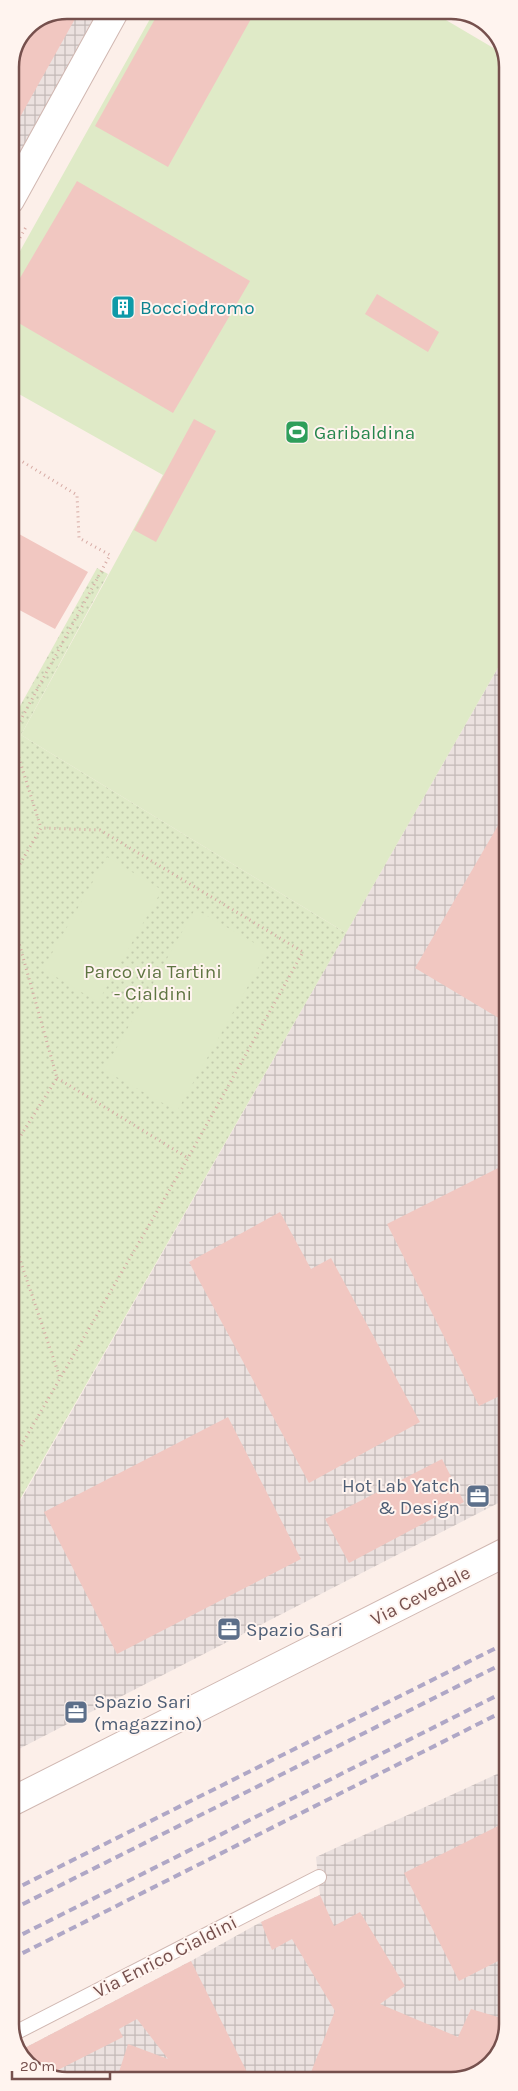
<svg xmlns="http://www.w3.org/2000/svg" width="518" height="2091" font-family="Karla,sans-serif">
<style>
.industrial{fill:url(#industrial-grid)}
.park{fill:url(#park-dots)}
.garden{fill:#dfeac7}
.building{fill:#f1c7c1}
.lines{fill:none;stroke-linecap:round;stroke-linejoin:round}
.lane-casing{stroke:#d0b7b1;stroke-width:16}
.street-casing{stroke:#d0b7b1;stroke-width:30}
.path{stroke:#d6aaa4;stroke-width:3;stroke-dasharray:1 4;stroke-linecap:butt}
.lane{stroke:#fff;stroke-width:14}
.street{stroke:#fff;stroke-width:28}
.rail{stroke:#afa7c6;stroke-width:4;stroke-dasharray:8 5;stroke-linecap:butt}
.labels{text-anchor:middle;stroke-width:4;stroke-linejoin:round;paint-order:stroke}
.culture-label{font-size:19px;fill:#0d838f;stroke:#fff4ef;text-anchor:start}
.leisure-label{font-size:19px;fill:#27864d;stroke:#fff4ef;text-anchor:start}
.park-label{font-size:19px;fill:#5f7542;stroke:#fff4ef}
.service-label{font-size:19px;fill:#4e5e75;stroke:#fff4ef;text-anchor:start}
.street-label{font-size:19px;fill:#76504d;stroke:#fff4ef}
.rim{fill:none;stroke:#76504d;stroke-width:2.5}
</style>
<defs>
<pattern id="industrial-grid" width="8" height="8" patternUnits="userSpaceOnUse" patternTransform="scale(1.25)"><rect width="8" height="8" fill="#ebe1df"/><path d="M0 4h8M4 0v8" fill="none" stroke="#c3b9b7"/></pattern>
<pattern id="park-dots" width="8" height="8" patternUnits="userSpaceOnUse" patternTransform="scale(1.25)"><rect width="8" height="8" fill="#dfeac7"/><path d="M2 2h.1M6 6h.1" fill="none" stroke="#c3caad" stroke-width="1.8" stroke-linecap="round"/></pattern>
</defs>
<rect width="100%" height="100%" fill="#fcefe9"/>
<path class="industrial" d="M 67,10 L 115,10 L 10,199 L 10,67 L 27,26 Z
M 507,652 L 508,1498 L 11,1753 L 11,1517 Z
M 508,1769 L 508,2024 L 494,2061 L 462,2080 L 60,2081 L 27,2065 L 19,2051 L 191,1961 L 261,1922 L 320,1895 L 316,1857 Z"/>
<path class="park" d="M 97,568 L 108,574 L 21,735 L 346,933 L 11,1515 L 10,724 Z"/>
<path class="garden" d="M 155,10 L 429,10 L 507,56 L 507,652 L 346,933 L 21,735 L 163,475 L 10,389 L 10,269 Z
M 107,857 L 162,890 L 98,1002 L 43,969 Z
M 195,909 L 268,951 L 177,1111 L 104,1070 Z"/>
<path class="building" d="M 67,10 L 80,10 L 10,135 L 10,67 L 27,26 Z
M 160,10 L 256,10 L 168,167 L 95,126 Z
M 77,181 L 250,281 L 173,413 L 10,318 L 10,295 Z
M 377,294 L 439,332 L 428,352 L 365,314 Z
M 194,419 L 216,431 L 156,542 L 134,530 Z
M 10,529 L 88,572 L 55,629 L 10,605 Z
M 507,810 L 507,1023 L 415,968 Z
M 508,1163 L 508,1392 L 479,1406 L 387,1224 Z
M 280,1212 L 311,1269 L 331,1258 L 420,1422 L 309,1483 L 189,1262 Z
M 228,1417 L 301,1559 L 117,1654 L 44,1512 Z
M 442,1459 L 464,1502 L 349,1563 L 325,1519 Z
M 508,1821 L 508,1956 L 459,1981 L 404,1873 Z
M 320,1895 L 334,1926 L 360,1912 L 405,1986 L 380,2004 L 458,2037 L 471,2009 L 508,2020 L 494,2061 L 462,2080 L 308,2080 L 335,2011 L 292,1939 L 272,1950 L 261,1922 Z
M 191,1961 L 251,2080 L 107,2080 L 110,2073 L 118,2075 L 128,2044 L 168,2059 L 137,2019 L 119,2029 L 123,2037 L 48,2075 L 28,2065 L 22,2056 L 19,2051 Z"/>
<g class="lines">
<g class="lane-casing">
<path id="lane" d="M 11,2035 L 319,1877"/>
</g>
<g class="street-casing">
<path id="street" d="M 10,200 L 115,10
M 11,1802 L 508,1551"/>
</g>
<path class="path" d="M 10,255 L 26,227
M 10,454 L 77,495 L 79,538 L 110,555 L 12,736 L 41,828 L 10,881
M 10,911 L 57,1078 L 11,1151
M 57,1078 L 188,1158
M 11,1233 L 60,1378
M 11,1463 L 188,1158 L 303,952 L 100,830 L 41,828"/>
<use href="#lane" class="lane"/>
<use href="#street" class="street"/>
<path class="rail" d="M 11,1891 L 508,1642
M 11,1910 L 508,1661
M 11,1940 L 508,1690
M 11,1959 L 508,1709"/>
</g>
<defs>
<g id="building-square" transform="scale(1.25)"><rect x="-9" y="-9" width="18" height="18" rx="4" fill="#0f9aa8" stroke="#fff4ef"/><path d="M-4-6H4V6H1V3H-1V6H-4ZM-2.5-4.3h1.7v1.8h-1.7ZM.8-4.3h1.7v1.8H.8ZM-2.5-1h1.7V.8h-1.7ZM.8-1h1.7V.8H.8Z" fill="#fff"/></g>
<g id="stadium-square" transform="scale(1.25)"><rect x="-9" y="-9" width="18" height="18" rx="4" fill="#2e9e5b" stroke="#fff4ef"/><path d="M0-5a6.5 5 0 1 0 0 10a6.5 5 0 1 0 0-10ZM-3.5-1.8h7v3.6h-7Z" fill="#fff"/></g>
<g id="office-square" transform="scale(1.25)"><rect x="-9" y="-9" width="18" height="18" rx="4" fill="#5c6f8a" stroke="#fff4ef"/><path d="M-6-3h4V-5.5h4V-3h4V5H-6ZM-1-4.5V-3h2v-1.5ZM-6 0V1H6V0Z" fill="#fff"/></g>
</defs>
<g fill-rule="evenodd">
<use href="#building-square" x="123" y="307"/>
<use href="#stadium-square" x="297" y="432"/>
<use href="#office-square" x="478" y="1496"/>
<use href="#office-square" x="229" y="1629"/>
<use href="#office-square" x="76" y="1712"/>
</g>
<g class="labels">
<g class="culture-label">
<text x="140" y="314">Bocciodromo</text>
</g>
<g class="leisure-label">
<text x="314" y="439">Garibaldina</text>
</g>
<g class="park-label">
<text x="153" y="978">Parco via Tartini<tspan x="153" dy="22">- Cialdini</tspan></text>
</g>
<g class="service-label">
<text x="460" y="1492" text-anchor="end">Hot Lab Yatch<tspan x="460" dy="22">&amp; Design</tspan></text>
<text x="246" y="1636">Spazio Sari</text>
<text x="94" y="1708">Spazio Sari<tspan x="94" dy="22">(magazzino)</tspan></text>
</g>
<g class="street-label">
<text transform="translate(420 1595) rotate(-27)" y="7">Via Cevedale</text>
<text transform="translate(165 1956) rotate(-27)" y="7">Via Enrico Cialdini</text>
</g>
</g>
<path d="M0 0H518V2091H0ZM67 19H451A48 48 0 0 1 499 67V2024A48 48 0 0 1 451 2072H67A48 48 0 0 1 19 2024V67A48 48 0 0 1 67 19Z" fill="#fff4ef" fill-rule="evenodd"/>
<path class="rim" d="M67 19H451A48 48 0 0 1 499 67V2024A48 48 0 0 1 451 2072H67A48 48 0 0 1 19 2024V67A48 48 0 0 1 67 19Z"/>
<path d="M12 2071v8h98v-8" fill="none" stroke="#76504d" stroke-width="2.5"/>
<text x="20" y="2071" font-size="15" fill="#76504d" stroke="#fff4ef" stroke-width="4" paint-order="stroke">20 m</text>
</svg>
